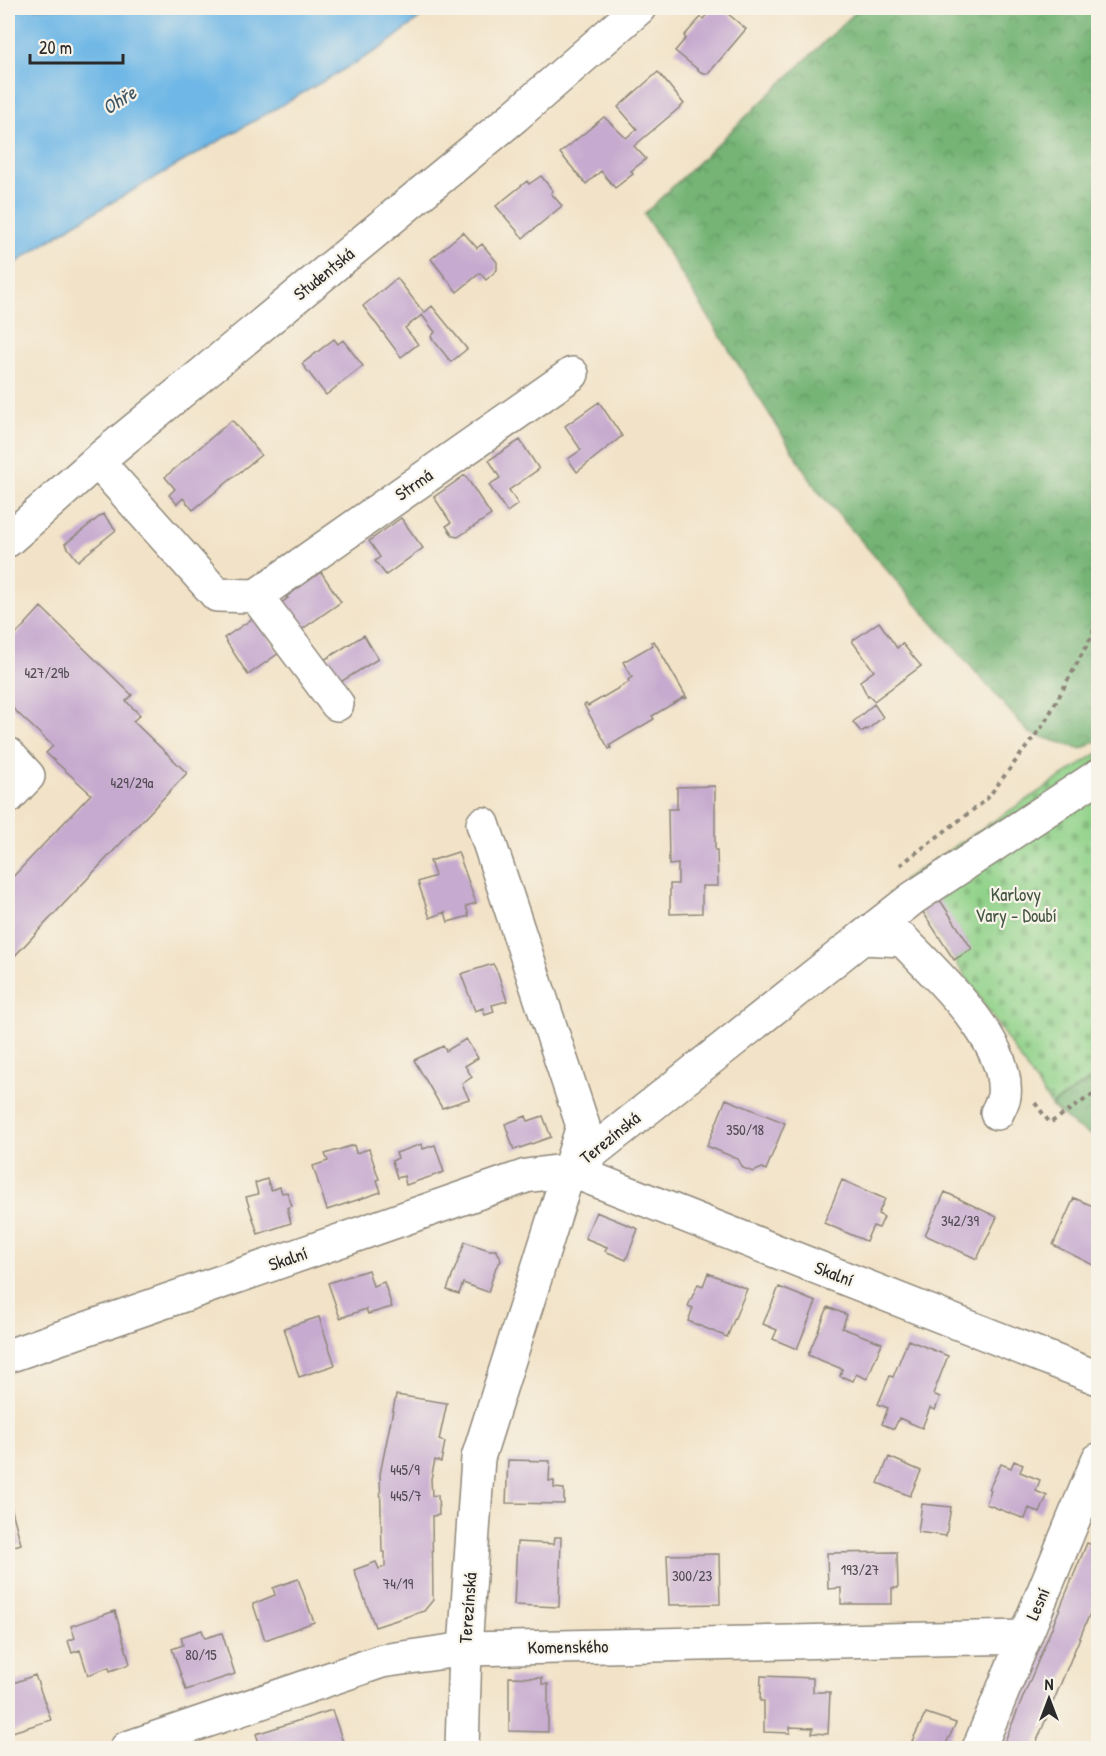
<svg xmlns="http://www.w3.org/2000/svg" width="1106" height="1756" font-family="'Patrick Hand',sans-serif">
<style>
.forest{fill:url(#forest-crowns);stroke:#507050;stroke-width:1.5}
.cemetery{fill:url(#cemetery-stones);stroke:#5e7e5a;stroke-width:1.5}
.water{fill:#6eb7e6;stroke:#4c7188;stroke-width:1.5}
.building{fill:#c6aacf}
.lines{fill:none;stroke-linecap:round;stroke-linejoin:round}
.minor-casing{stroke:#8e877a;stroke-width:36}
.path{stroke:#8e877a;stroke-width:4;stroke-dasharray:4.5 4.5;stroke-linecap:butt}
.minor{stroke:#fff;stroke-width:33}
.labels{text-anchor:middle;stroke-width:4.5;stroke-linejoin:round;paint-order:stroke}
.number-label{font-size:15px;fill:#524b54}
.street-label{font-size:18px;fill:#2b2b2b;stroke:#f7f3e8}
.park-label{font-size:18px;fill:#445542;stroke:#f7f3e8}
.water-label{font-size:20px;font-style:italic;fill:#3f5563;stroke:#f7f3e8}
</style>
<defs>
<pattern id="forest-crowns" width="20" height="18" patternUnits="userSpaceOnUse" patternTransform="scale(1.5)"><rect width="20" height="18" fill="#74b475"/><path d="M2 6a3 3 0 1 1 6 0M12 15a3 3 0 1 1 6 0" fill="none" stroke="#5f9360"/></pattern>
<pattern id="cemetery-stones" width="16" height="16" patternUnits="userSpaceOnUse" patternTransform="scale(1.5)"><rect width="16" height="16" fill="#90d289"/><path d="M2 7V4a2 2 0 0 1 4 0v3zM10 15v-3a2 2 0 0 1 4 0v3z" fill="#7cb476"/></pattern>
</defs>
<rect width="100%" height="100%" fill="#f7f3e8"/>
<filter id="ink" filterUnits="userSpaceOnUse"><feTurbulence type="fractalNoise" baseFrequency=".0167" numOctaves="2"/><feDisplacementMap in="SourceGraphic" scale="12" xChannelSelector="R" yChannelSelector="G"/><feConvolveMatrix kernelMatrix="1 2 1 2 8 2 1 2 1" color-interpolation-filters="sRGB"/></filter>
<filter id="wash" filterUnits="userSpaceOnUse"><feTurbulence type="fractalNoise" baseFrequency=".008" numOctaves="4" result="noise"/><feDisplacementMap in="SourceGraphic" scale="24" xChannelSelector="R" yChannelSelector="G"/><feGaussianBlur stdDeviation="1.35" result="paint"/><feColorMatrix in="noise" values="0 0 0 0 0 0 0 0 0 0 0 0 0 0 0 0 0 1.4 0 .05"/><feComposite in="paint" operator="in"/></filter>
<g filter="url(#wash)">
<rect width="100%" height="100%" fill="#f2e3c8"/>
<path class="forest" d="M 860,8 L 1098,8 L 1098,740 L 1081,749 L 1029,733 L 817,490 L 644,214 Z
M 1098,1075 L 1098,1139 L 1076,1127 L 1051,1106 Z"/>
<path class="cemetery" d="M 1098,753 L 1098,1074 L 1051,1105 L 902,881 Z"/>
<path class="water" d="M 8,8 L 433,8 L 381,48 L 76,223 L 8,268 Z"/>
<g id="blocks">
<path class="building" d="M 713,8 L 721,8 L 746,29 L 708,74 L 701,72 L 675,51 L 686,38 L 684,36 L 701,17 L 703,19 Z
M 658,72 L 684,104 L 634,146 L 646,159 L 631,171 L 633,174 L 615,188 L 601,171 L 586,184 L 560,153 L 604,117 L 626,138 L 637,129 L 618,107 Z
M 541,176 L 553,191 L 551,193 L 562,206 L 523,238 L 496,206 L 527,181 L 529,184 Z
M 463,232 L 477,248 L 482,244 L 497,262 L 497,270 L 486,280 L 480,273 L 457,292 L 431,259 Z
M 397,278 L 424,313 L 432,306 L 467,349 L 451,362 L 431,337 L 435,332 L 422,315 L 405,328 L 418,344 L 401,357 L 363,306 Z
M 334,339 L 338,344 L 343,340 L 363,366 L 326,395 L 302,364 Z
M 599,402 L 622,436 L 577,472 L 568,459 L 581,450 L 565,426 Z
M 232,420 L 261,455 L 193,510 L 183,498 L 177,504 L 169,495 L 175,489 L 165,477 Z
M 520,440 L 539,469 L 509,490 L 518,504 L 507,512 L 489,485 L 500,478 L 489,460 Z
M 465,475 L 491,515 L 458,537 L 453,536 L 446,526 L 451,523 L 434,497 Z
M 103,514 L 116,530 L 78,561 L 65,544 Z
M 401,518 L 423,548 L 386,575 L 375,561 L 380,557 L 369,541 Z
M 321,572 L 341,602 L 301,630 L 281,603 L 288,598 L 286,597 Z
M 41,607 L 132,695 L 126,701 L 140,715 L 133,721 L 187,773 L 8,963 L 8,882 L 91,794 L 46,753 L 53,746 L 8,704 L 8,643 Z
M 255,617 L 279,653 L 248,675 L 224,638 Z
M 879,622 L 897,648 L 902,643 L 921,666 L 874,701 L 869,695 L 868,697 L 860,681 L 874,671 L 852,641 Z
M 364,635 L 378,659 L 339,683 L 324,660 Z
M 654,641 L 687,698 L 685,699 L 684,697 L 652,716 L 654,719 L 610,745 L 611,748 L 609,749 L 584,705 L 586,704 L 588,706 L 629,682 L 628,680 L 632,677 L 623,662 L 653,645 L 651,642 Z
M 874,704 L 883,717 L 867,730 L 866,729 L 861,732 L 853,722 Z
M 715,786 L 715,850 L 717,850 L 718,886 L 702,886 L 702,913 L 670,914 L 670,884 L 678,884 L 678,864 L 669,865 L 668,809 L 677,809 L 677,787 Z
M 458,852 L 476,903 L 466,906 L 469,916 L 448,922 L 445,912 L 430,918 L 418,882 L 435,876 L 430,861 Z
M 938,897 L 972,949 L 954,960 L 921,909 Z
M 493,964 L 498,973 L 507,1001 L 492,1005 L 494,1012 L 485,1015 L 483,1008 L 475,1011 L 461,974 Z
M 466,1039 L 478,1058 L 465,1066 L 472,1077 L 462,1084 L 469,1099 L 442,1108 L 414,1060 L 443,1046 L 446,1051 Z
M 726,1099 L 785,1123 L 766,1170 L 762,1168 L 753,1172 L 743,1168 L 738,1159 L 707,1146 Z
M 526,1116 L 528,1121 L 543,1116 L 551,1137 L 514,1150 L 505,1124 Z
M 422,1144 L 423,1149 L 435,1145 L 444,1172 L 406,1185 L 404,1176 L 397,1178 L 392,1161 L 398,1158 L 396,1153 Z
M 354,1145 L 356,1153 L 369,1149 L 379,1179 L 377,1180 L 381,1192 L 327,1210 L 313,1166 L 328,1161 L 325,1154 Z
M 267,1179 L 271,1190 L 280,1187 L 282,1193 L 287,1192 L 292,1206 L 287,1208 L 291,1223 L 258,1234 L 246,1197 L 258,1194 L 255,1183 Z
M 842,1180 L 885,1199 L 878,1214 L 884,1217 L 879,1228 L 873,1226 L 866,1241 L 824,1223 Z
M 945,1192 L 997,1217 L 977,1259 L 925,1235 Z
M 1074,1198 L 1098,1208 L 1098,1261 L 1096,1260 L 1093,1265 L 1053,1245 Z
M 596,1212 L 638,1229 L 626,1260 L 605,1251 L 607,1247 L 585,1238 Z
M 465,1242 L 489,1250 L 496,1250 L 500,1256 L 501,1261 L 496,1267 L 488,1292 L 463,1283 L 459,1294 L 447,1290 Z
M 368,1270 L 373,1286 L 384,1282 L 392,1307 L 368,1314 L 366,1309 L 340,1318 L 328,1283 Z
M 708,1273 L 747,1289 L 727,1337 L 688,1321 L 693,1308 L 688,1306 L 698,1284 L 703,1286 Z
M 779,1287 L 816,1302 L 797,1349 L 773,1339 L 777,1330 L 763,1324 Z
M 828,1307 L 847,1315 L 842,1328 L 882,1343 L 867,1379 L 856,1374 L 853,1381 L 840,1376 L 842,1369 L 808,1355 Z
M 319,1317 L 335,1365 L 299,1377 L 284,1328 Z
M 908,1340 L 948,1356 L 933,1394 L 940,1397 L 935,1410 L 930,1408 L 922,1428 L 899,1418 L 894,1429 L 882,1424 L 888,1408 L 878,1404 L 890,1376 L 893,1377 Z
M 396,1395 L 447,1403 L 439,1440 L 445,1442 L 441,1462 L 435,1460 L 431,1479 L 432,1496 L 438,1495 L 439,1515 L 432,1516 L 433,1600 L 424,1611 L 375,1627 L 354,1570 L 376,1562 L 379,1569 L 385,1567 L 385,1552 L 382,1552 L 380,1474 Z
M 889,1457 L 921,1471 L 910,1496 L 878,1483 Z
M 508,1460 L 550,1461 L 549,1481 L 554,1481 L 554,1488 L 564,1489 L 564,1504 L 506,1503 Z
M 1014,1461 L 1023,1465 L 1020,1472 L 1040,1480 L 1036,1491 L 1047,1496 L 1040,1513 L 1029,1508 L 1025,1519 L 986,1504 L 991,1490 L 989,1489 L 1001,1464 L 1011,1468 Z
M 8,1503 L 10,1503 L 21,1544 L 8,1548 Z
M 922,1504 L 951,1507 L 946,1536 L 918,1532 Z
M 555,1537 L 561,1537 L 559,1607 L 514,1605 L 517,1542 L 554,1544 Z
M 1087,1543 L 1098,1547 L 1098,1594 L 1034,1748 L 1002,1748 Z
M 897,1552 L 898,1588 L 892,1588 L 892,1604 L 841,1604 L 841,1588 L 828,1589 L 827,1553 Z
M 719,1554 L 720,1604 L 669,1605 L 667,1555 Z
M 298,1579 L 314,1622 L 265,1640 L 253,1604 L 275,1595 L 273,1588 Z
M 115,1611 L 130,1664 L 110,1671 L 109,1667 L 88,1675 L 80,1650 L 72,1653 L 68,1641 L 75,1638 L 71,1626 Z
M 202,1630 L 205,1638 L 222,1633 L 235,1674 L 186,1690 L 172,1649 L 183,1645 L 181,1637 Z
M 35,1675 L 51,1720 L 9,1733 L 8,1685 Z
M 761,1676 L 813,1678 L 813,1692 L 830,1692 L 828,1734 L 812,1733 L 813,1728 L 790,1727 L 790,1733 L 764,1732 L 764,1701 L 760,1701 Z
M 509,1677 L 542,1678 L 542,1684 L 548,1684 L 548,1732 L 509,1731 Z
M 332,1710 L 345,1748 L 261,1748 L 256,1734 Z
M 926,1713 L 956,1723 L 944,1748 L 928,1748 L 912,1741 Z"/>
</g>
</g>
<g filter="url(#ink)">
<use href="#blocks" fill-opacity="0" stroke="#8e877a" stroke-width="1.5"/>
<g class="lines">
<g class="minor-casing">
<path id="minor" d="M 97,461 L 217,595 L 256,596 L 572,374
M 8,540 L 97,461 L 515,116 L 639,8
M 256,596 L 337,704
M 8,754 L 28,776 L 8,797
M 862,938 L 913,898 L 1098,776
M 570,1170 L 862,938 L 903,940 C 938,977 1010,1041 1004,1096 C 1003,1102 999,1108 997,1113
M 8,1356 L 526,1176 L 570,1170 L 1098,1378
M 127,1748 L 382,1661 L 465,1649 L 1024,1637
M 462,1748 L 465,1649 L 478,1458 L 583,1126 L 483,824
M 979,1748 L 1098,1460"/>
</g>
<path class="path" d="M 900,865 L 986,800 L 1044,724 L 1093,634 L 1098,580
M 1035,1103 L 1050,1123 L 1098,1091"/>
<use href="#minor" class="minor"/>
</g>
</g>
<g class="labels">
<g class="number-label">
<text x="47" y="678">427/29b</text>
<text x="132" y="788">429/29a</text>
<text x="745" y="1135">350/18</text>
<text x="960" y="1226">342/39</text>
<text x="405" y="1475">445/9</text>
<text x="406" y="1501">445/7</text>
<text x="860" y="1575">193/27</text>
<text x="692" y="1581">300/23</text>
<text x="398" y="1589">74/19</text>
<text x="201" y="1660">80/15</text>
</g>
<g class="street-label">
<text transform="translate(324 274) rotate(-39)" y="6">Studentská</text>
<text transform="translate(414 485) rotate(-35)" y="6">Strmá</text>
<text transform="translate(610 1138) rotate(-39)" y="6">Terezínská</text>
<text transform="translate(288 1259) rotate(-19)" y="6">Skalní</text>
<text transform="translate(834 1274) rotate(21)" y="6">Skalní</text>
<text transform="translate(1038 1604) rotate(-67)" y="6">Lesní</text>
<text transform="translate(468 1608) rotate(-86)" y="6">Terezínská</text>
<text transform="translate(568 1647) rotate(-1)" y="6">Komenského</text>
</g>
<g class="park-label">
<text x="1016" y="901">Karlovy<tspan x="1016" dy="21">Vary - Doubí</tspan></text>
</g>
<g class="water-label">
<text transform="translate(119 100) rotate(-33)" y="7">Ohře</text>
</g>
</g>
<rect width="1106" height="1756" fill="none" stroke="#f7f3e8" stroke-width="30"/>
<g transform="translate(1049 1699)" stroke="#f7f3e8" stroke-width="4.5" paint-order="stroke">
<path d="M0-4.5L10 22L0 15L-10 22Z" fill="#2b2b2b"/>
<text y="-9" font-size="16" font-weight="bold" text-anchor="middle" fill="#2b2b2b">N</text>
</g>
<path d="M30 54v9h93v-9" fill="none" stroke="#2b2b2b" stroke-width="3"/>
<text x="39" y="54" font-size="18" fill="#2b2b2b" stroke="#f7f3e8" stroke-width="4.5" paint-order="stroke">20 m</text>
</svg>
